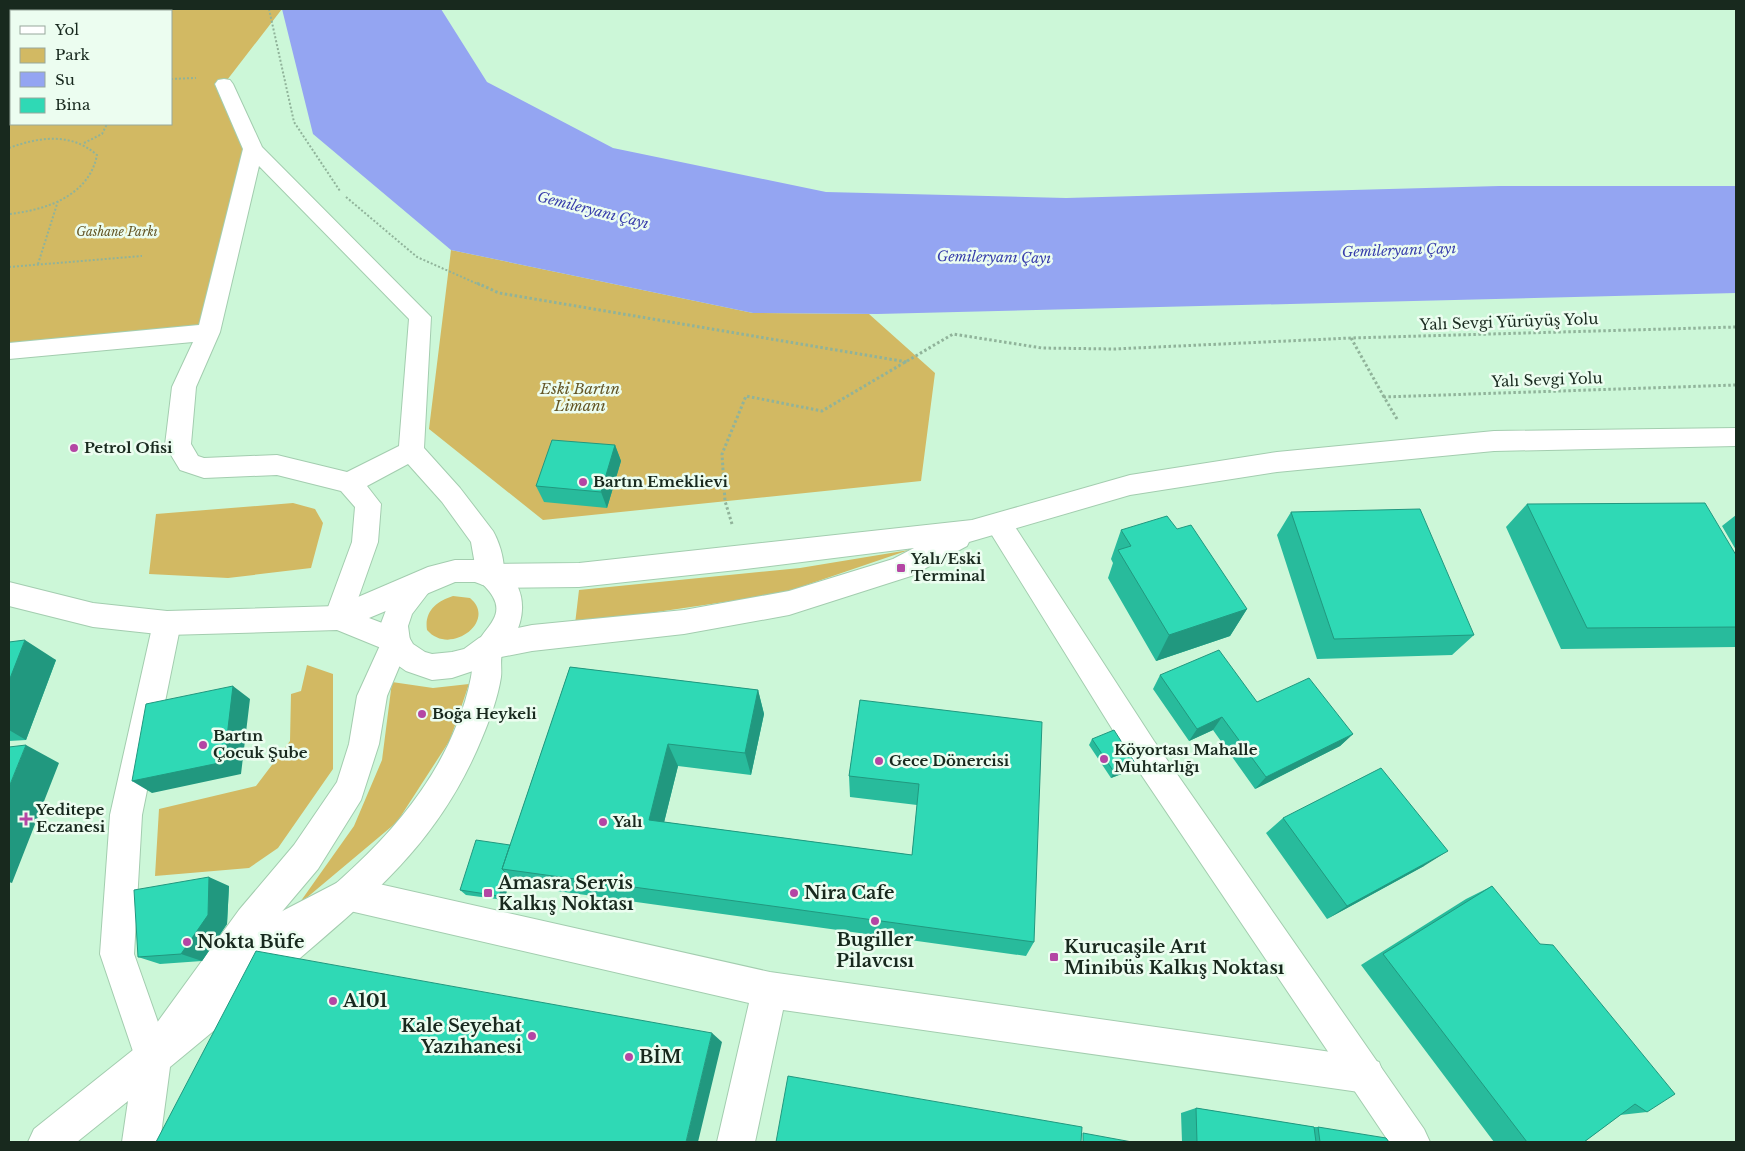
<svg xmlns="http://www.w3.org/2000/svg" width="1745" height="1151" font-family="'Libre Baskerville',serif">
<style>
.green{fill:#d2b963;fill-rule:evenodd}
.water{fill:#94a5f2}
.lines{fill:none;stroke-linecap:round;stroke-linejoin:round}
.minor-casing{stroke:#a3cdaf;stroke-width:2}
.tertiary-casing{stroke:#a3cdaf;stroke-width:2}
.secondary-casing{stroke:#a3cdaf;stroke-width:2}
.primary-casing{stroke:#a3cdaf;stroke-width:2}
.path-far1{stroke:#90b39a;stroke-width:2;stroke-dasharray:2 2;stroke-linecap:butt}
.path{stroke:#90b39a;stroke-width:3;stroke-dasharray:2.5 2.5;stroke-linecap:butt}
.minor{fill:#fff;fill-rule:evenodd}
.tertiary{fill:#fff;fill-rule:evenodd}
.secondary{fill:#fff;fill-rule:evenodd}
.primary{fill:#fff;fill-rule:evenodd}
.wall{fill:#28bb9c}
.shaded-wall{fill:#21987f}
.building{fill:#2fd9b5;stroke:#21987f}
.poi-dot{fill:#b446a4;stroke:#ecfdf0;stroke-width:2}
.labels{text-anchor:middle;stroke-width:5;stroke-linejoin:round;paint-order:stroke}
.far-park-label{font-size:12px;font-style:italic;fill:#645626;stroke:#ecfdf0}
.far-water-label{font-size:14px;font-style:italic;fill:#373dab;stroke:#ecfdf0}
.street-label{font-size:15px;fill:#18291e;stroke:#ecfdf0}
.park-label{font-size:15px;font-style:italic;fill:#645626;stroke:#ecfdf0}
.poi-label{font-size:15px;font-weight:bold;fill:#18291e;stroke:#ecfdf0;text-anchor:start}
.near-poi-label{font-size:18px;font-weight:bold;fill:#18291e;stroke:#ecfdf0;text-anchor:start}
</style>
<rect width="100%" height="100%" fill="#ccf7d8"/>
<path class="green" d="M 9,9 L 282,9 L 224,84 L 253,149 L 209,332 L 9,351 ZM 11,11 L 171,11 L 171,124 L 11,124 Z
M 451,250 L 753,313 L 869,314 L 935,373 L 921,481 L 543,520 L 429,429 Z
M 293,503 L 315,509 L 323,523 L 311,568 L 228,578 L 149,574 L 156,514 Z
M 909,550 L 780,594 L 575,624 L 579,590 L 800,568 Z
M 453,596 L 470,598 C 498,621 450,657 427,630 C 424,611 437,601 453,596 Z
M 307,665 L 333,674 L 333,769 L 278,848 L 249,868 L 155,876 L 159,809 L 256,786 L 290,741 L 291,694 L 301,691 Z
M 392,682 L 433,688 L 469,684 L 450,740 L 397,822 L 298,905 L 354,826 L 382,760 Z"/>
<path class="water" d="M 282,9 L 441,9 L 487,82 L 613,148 L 826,192 L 1066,198 L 1499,186 L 1736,186 L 1736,293 L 877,314 L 753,313 L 451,250 L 313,134 Z"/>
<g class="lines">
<g class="minor-casing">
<path id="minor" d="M 224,79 L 230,80 L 233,84 L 262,147 L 431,317 L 424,448 L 460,488 L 493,531 C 501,545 508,570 501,584 L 491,588 L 481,584 L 477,576 L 471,542 L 442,502 L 408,464 L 367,486 L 381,504 L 378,542 L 348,627 L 338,630 L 328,627 L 324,618 L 352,542 L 355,507 L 341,491 L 277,475 L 204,478 L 180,470 L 165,445 L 172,387 L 193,342 L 9,359 L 9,343 L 199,325 L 243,149 L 215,84 L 218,80 ZM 259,166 L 409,319 L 399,446 L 347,472 L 277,455 L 204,458 L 198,456 L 191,444 L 196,387 L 220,332 Z
M 167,611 L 177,614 L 181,623 L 142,815 L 134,954 L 171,1059 L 166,1072 L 153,1077 L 140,1072 L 100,954 L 110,815 L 153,623 L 157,614 Z
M 348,877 L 770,972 L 1366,1057 L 1379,1062 L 1384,1075 L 1379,1088 L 1366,1093 L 783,1010 L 755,1142 L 717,1142 L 749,1003 L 350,911 L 237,971 L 225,976 L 213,971 L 208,959 L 213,947 Z"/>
</g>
<g class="tertiary-casing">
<path id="tertiary" d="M 999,513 L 1008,516 L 1154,741 L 1424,1129 L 1430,1142 L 1389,1142 L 1132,761 L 990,532 L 986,524 L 990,516 Z"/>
</g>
<g class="secondary-casing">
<path id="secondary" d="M 491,564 C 525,576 529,611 513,639 C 511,644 504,648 502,654 C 500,661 502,669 501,677 C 498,697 490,719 482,738 C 443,834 383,887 307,952 C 262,991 216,1029 170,1067 L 160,1142 L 122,1142 L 128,1101 L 77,1142 L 28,1142 L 34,1129 L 143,1042 L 239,910 L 294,845 L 337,782 L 349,744 L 357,696 L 382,641 L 380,626 L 389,602 L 398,588 L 411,576 L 421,572 L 431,576 L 435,584 L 412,614 L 408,626 L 410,641 L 387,696 L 379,744 L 361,800 L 318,869 L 263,934 L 246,958 C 327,892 418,825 457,724 C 463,709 468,693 471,677 C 473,668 472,659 474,651 C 478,632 506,619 493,597 C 489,589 481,584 477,576 L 481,568 Z"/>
</g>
<g class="primary-casing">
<path id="primary" d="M 1736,428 L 1736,446 L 1494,451 L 1277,472 L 1130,495 L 969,542 L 967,546 L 911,576 L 789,615 L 684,634 L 532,651 L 496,658 L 482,668 L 452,678 L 432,680 L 406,671 L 393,662 L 386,650 L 337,630 L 167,635 L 93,627 L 9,606 L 9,582 L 93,603 L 167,611 L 337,606 L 428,567 L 455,560 L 475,560 L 491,564 L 579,563 L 972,520 L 1130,475 L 1277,452 L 1494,431 ZM 914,548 L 893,559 L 789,591 L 684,610 L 532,625 L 489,634 L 479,638 L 464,649 L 452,652 L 432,654 L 425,652 L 413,644 L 406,632 L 369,618 L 455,582 L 475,582 L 491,588 L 579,587 L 737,570 Z"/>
</g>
<path class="path-far1" d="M 269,9 L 294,122 L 340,191
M 171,79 L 196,78
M 9,92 L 11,92
M 84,143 L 102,134 L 107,124
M 9,148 C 39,137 71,132 97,155 C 89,196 46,210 9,214
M 346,197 L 417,257 L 480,285
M 38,264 L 58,201
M 9,267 L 142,256"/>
<path class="path" d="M 477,283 L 499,293 L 907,362
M 1384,397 L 1351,338 L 1736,327
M 1397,419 L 1384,397 L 1736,385
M 732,524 L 725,501 L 722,454 L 746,396 L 822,411 L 953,334 L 1042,348 L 1114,349 L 1351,338"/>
<use href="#minor" class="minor"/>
<use href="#tertiary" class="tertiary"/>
<use href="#secondary" class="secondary"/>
<use href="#primary" class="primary"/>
</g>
<path class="wall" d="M 615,445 L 621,461 L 607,508 L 544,502 L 536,486 Z
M 1527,504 L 1736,555 L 1736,647 L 1561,649 L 1506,527 Z
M 1291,512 L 1474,635 L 1452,655 L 1317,659 L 1277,535 Z
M 1736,515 L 1736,550 L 1722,526 Z
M 1177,529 L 1247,609 L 1230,636 L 1156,661 L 1108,578 L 1113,563 L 1111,559 L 1121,530 Z
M 9,642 L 56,660 L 26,740 L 9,741 Z
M 570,667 L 758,690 L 764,714 L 751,775 L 678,766 L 664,822 L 912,855 L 917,805 L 850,797 L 849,776 L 860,700 L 1034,942 L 1026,956 L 521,886 L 511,878 L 504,900 L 466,895 L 460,890 L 510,845 Z
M 1160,675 L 1257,702 L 1353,734 L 1340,746 L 1255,789 L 1213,730 L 1189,741 L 1153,689 Z
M 1092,739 L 1135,763 L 1132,770 L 1111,778 L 1089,745 Z
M 1283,818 L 1424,866 L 1327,919 L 1266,833 Z
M 229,886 L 227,924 L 202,961 L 160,964 L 138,957 Z
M 1492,886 L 1647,1112 L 1620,1115 L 1584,1142 L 1494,1142 L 1361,965 L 1466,899 Z
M 1196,1108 L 1314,1127 L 1318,1127 L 1389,1142 L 1182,1142 L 1181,1113 Z"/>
<path class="shaded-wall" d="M 615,445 L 621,461 L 607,508 L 601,492 Z
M 1247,609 L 1230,636 L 1156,661 L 1169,635 Z
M 25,640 L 56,660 L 26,740 L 9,730 L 9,681 Z
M 233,686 L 250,699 L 241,774 L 152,793 L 132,781 Z
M 758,690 L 764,714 L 751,775 L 745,753 Z
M 1222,717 L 1213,730 L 1189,741 L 1197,729 Z
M 1353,734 L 1340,746 L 1255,789 L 1266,777 Z
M 668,744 L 678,766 L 660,839 L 649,820 Z
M 26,745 L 59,763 L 12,883 L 9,882 L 9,787 Z
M 1135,763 L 1132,770 L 1111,778 L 1114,772 Z
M 1448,851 L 1424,866 L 1327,919 L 1347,906 Z
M 506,873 L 511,878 L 504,900 L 499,896 Z
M 209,877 L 229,886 L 227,924 L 202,961 L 181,954 Z
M 712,1033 L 722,1042 L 698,1142 L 686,1142 Z"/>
<path class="building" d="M 552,440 L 615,445 L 601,492 L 536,486 Z
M 1705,503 L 1736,555 L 1736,627 L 1587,628 L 1527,504 Z
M 1420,509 L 1474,635 L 1334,639 L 1291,512 Z
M 1167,516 L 1177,529 L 1191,525 L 1247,609 L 1169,635 L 1118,550 L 1131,546 L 1121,530 Z
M 25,640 L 9,681 L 9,642 Z
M 1219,650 L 1257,702 L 1309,678 L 1353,734 L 1266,777 L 1222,717 L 1197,729 L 1160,675 Z
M 570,667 L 758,690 L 745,753 L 668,744 L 649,820 L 912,855 L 919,784 L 849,776 L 860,700 L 1042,722 L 1034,942 L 502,869 Z
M 233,686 L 224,762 L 132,781 L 146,704 Z
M 1114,730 L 1135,763 L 1114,772 L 1092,739 Z
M 26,745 L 9,787 L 9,747 Z
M 1381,768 L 1448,851 L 1347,906 L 1283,818 Z
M 476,840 L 510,845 L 502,869 L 506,873 L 499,896 L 460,890 Z
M 209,877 L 208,915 L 181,954 L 138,957 L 134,890 Z
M 1492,886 L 1540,944 L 1553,945 L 1675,1094 L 1647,1112 L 1635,1104 L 1584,1142 L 1527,1142 L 1383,954 Z
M 256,951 L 712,1033 L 686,1142 L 156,1142 Z
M 788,1076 L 1082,1127 L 1081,1142 L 776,1142 Z
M 1196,1108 L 1314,1127 L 1316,1142 L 1197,1142 Z
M 1318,1127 L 1386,1138 L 1389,1142 L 1320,1142 Z
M 1083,1133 L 1132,1142 L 1083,1142 Z"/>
<g class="poi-dot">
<circle cx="74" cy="448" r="5"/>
<circle cx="583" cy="482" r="5"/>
<rect x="896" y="563" width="10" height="10" rx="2.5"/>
<circle cx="422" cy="714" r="5"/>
<circle cx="203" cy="745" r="5"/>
<circle cx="1104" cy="759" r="5"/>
<circle cx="879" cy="761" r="5"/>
<path d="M23.5 811.5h5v5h5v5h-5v5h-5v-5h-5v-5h5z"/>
<circle cx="603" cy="822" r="5"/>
<rect x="483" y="888" width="10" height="10" rx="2.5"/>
<circle cx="794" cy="893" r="5"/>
<circle cx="875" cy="921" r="5"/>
<circle cx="187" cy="942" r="5"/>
<rect x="1049" y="952" width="10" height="10" rx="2.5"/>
<circle cx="333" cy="1001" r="5"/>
<circle cx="532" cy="1036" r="5"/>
<circle cx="629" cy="1057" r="5"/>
</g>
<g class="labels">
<g class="far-park-label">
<text x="117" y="236">Gashane Parkı</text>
</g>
<g class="far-water-label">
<text transform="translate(593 210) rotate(14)" y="5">Gemileryanı Çayı</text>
<text transform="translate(1399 250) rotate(-2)" y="5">Gemileryanı Çayı</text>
<text transform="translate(994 257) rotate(1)" y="5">Gemileryanı Çayı</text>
</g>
<g class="street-label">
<text transform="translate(1509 322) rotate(-2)" y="5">Yalı Sevgi Yürüyüş Yolu</text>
<text transform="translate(1547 380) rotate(-2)" y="5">Yalı Sevgi Yolu</text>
</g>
<g class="park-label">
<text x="580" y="394">Eski Bartın<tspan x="580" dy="17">Limanı</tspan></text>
</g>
<g class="poi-label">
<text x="84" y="453">Petrol Ofisi</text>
<text x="593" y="487">Bartın Emeklievi</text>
<text x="911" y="564">Yalı/Eski<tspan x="911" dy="17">Terminal</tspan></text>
<text x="432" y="719">Boğa Heykeli</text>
<text x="213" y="741">Bartın<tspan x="213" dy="17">Çocuk Şube</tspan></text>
<text x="1114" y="755">Köyortası Mahalle<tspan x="1114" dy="17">Muhtarlığı</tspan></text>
<text x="889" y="766">Gece Dönercisi</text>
<text x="36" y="815">Yeditepe<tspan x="36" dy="17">Eczanesi</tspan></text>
<text x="613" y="827">Yalı</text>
</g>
<g class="near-poi-label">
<text x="498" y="889">Amasra Servis<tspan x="498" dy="21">Kalkış Noktası</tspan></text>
<text x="804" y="899">Nira Cafe</text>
<text x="875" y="946" text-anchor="middle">Bugiller<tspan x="875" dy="21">Pilavcısı</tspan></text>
<text x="197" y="948">Nokta Büfe</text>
<text x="1064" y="953">Kurucaşile Arıt<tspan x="1064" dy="21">Minibüs Kalkış Noktası</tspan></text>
<text x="343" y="1007">A101</text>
<text x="522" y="1032" text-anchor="end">Kale Seyehat<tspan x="522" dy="21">Yazıhanesi</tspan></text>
<text x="639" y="1063">BİM</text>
</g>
</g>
<rect width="1745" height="1151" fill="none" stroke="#18291e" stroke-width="20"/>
<rect x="10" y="10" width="162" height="115" fill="#ecfdf0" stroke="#97a89c"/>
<rect x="20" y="26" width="25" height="8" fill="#ffffff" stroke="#97a89c"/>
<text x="55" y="35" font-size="15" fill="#18291e">Yol</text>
<rect x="20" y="48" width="25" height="15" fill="#d2b963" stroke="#97a89c"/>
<text x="55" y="60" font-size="15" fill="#18291e">Park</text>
<rect x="20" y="72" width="25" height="15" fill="#94a5f2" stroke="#97a89c"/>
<text x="55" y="85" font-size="15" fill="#18291e">Su</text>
<rect x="20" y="98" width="25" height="15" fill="#2fd9b5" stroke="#97a89c"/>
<text x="55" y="110" font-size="15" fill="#18291e">Bina</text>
</svg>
